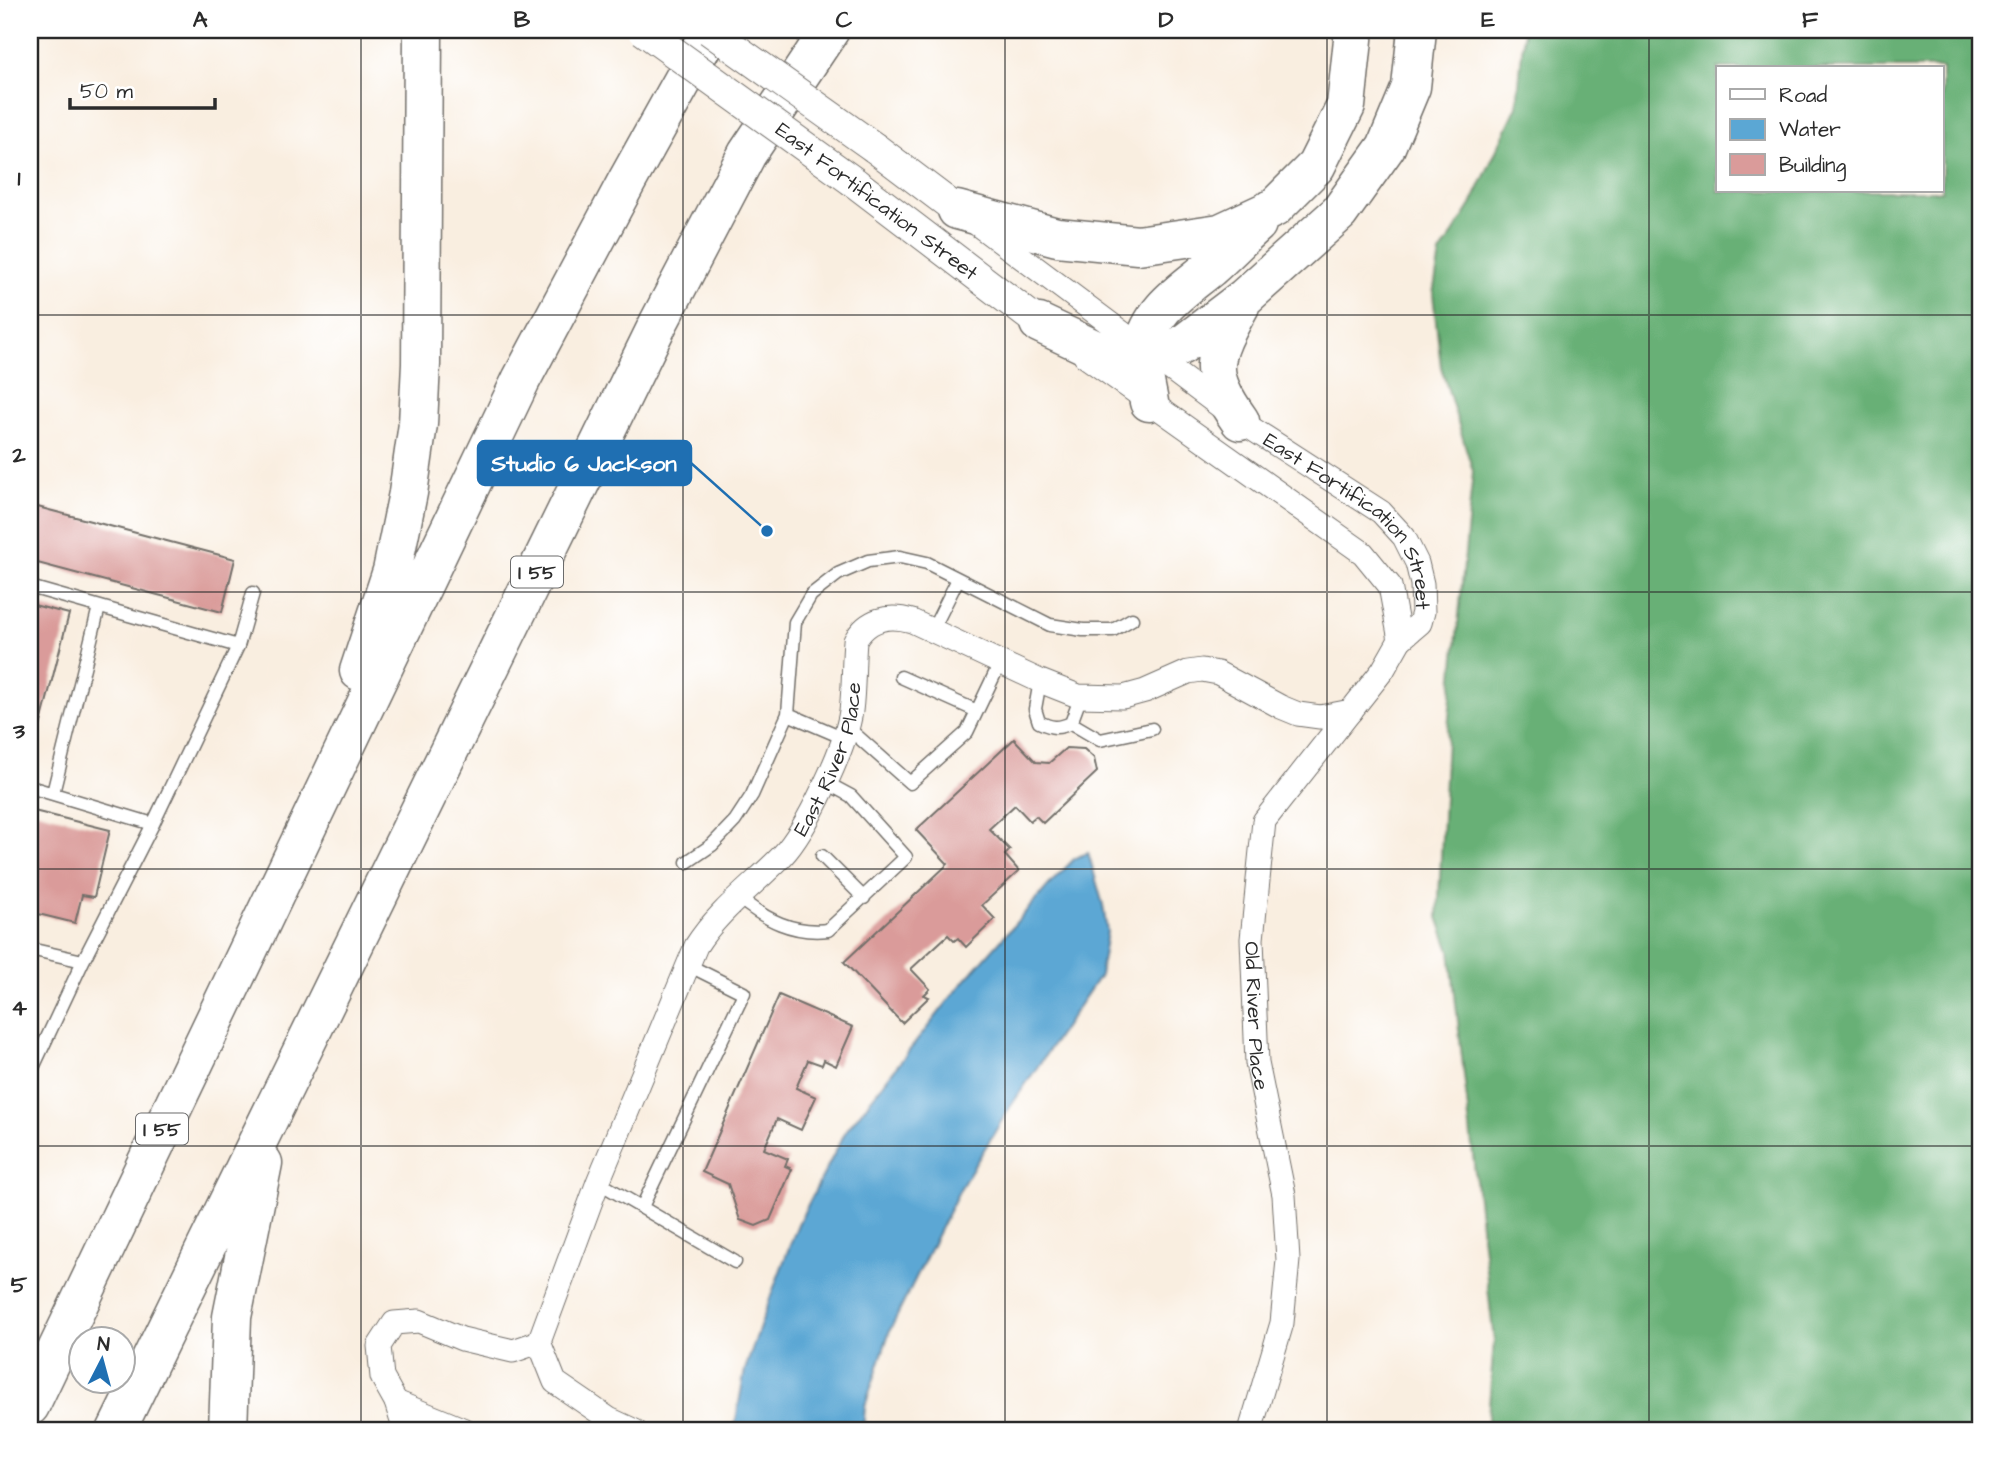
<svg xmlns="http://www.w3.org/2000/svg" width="2010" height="1461" font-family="'Architects Daughter',sans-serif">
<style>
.forest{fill:#68b076;stroke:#4a6e50;stroke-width:2;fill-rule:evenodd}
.water{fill:#5ba7d4;stroke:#436980;stroke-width:2}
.building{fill:#da9b9a}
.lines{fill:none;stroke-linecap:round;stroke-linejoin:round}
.service-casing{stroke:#736f6a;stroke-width:15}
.minor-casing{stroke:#736f6a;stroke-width:25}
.tertiary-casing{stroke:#736f6a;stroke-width:32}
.motorway-casing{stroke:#736f6a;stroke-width:41}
.service{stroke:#fff;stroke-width:12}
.minor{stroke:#fff;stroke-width:23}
.tertiary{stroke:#fff;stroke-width:30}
.motorway{stroke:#fff;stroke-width:38}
.tertiary-bridge-casing{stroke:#736f6a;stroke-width:32;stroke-linecap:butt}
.tertiary-bridge{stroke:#fff;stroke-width:30}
.grid{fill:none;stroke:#2b2b2b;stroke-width:2;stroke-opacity:0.55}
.labels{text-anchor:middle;stroke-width:7;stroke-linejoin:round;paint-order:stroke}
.shield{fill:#fff;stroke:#6b6b6b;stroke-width:2}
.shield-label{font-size:19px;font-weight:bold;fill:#2b2b2b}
.street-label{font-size:21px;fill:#2b2b2b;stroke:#fff}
.leader{fill:none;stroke:#1f6fb2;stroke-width:2.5}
.callout-dot{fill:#1f6fb2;stroke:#fff;stroke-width:2.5}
.callout{fill:#1f6fb2;stroke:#1f6fb2;stroke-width:2.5}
.callout-label{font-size:23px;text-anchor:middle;font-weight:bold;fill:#fff}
.neatline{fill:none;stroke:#2b2b2b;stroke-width:2.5}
.grid-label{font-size:23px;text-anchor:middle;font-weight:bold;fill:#2b2b2b}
</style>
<rect width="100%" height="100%" fill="#fff"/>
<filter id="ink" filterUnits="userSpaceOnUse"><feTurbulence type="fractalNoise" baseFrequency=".0143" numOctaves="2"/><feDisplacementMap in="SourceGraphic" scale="14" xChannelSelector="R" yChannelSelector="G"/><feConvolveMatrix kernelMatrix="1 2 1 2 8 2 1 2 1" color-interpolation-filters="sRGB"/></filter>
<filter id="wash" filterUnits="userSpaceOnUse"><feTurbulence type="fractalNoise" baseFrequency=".00686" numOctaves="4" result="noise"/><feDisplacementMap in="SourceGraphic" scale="28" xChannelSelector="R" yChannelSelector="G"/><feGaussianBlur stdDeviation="1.57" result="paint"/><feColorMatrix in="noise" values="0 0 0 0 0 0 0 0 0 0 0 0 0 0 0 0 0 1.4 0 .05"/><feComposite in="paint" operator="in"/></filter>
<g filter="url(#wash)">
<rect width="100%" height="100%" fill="#f9eee0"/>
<path class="forest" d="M 1524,30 L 1980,30 L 1980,1431 L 1487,1431 L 1494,1341 L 1450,951 L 1438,917 L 1447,738 L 1473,471 L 1441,367 L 1433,294 L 1440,254 L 1471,205 L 1517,106 ZM 1718,68 L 1942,68 L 1942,191 L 1718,191 Z"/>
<path class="water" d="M 1088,852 L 1103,905 L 1107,932 L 1100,975 L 1010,1107 L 960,1189 L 890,1330 L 865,1406 L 863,1431 L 734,1431 L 745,1370 L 770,1298 L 798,1224 L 846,1131 L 956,991 L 1049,885 L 1074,859 Z"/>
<g id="blocks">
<path class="building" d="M 30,505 L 235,559 L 222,612 L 30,561 Z
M 30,604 L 69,614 L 35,746 L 30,745 Z
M 1014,739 L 1036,762 L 1049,763 L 1066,748 L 1084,749 L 1094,758 L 1097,772 L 1043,823 L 1036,816 L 1030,821 L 1015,805 L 989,829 L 1010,850 L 1005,855 L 1019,871 L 982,905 L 995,919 L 966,947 L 958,938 L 954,941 L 948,935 L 911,969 L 930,989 L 924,995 L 929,997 L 902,1023 L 844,962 L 948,864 L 916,830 Z
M 30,810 L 110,830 L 94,897 L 82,895 L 75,923 L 30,912 Z
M 779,995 L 853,1027 L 836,1066 L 824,1060 L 822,1065 L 808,1060 L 796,1088 L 816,1097 L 801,1130 L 777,1119 L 764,1149 L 788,1159 L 785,1166 L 792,1169 L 770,1220 L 756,1226 L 740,1220 L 728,1184 L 702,1172 Z"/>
</g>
</g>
<g filter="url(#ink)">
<use href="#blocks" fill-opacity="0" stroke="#736f6a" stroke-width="2"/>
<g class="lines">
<g class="service-casing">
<path id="service" d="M 30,587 L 238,646 L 153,824 L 83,961 L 30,949
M 933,629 L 958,579
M 238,646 L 253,593
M 901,677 L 977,711
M 1040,681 L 1035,709 L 1039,722 C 1052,728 1058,729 1071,723 L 1081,696
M 788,714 L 844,738
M 1071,723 L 1100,740 L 1152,729
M 847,727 L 910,783 L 967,732 L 1000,663
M 30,787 L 153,824
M 53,793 L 99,607
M 822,856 L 864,898
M 687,862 L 712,845 L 735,821 L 752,795 L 788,714 L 795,622 L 811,595 L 838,574 L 868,561 L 900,557 L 927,563 L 1050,625 L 1083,630 L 1113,630 L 1132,619
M 739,898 C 766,920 793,934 828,930 L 906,857 L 851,796 L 825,782
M 30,1074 L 83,961
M 598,1182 L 735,1262
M 642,1207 L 744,993 L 688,965"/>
</g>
<g class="minor-casing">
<g id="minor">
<path id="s1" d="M 977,224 L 1240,421 L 1381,512 L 1404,537 L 1417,563 L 1422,584 L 1423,612 L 1420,623 L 1400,640 L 1383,670 L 1264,821 L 1252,939 L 1257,1063 L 1284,1195 L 1288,1260 L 1282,1323 L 1250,1431"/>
<path d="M 1085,356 L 1363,553 L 1390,586 L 1400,640"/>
<path id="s2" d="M 539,1342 L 598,1182 L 696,946 C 718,911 753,886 782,856 C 806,831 846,747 851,711 C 854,688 853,665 855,641 C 867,619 888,614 912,621 L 1040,681 L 1078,696 L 1123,697 L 1145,691 L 1188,672 L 1202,670 L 1218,673 L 1281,707 L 1298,714 L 1320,717 L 1351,711"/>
<path d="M 396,1402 L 467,1431"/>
<path d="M 405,1431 L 396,1402 L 382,1377 L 379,1346 L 394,1323 L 419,1321 L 462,1339 L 513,1351 L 539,1342 L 555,1382 L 609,1419 L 635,1431"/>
</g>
</g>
<g class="tertiary-casing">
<path id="tertiary" d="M 875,148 L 957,210
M 854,182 L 1039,323"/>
</g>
<g class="motorway-casing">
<path id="motorway" d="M 957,210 L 1057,237 L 1138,245 L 1220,233 L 1274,208 L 1316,166 L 1346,106 L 1354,30
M 1240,306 C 1212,358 1204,370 1240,421
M 1039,323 L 1092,348 L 1143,362 L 1182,345 L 1245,297 L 1339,213 L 1386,147 L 1411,87 L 1417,30
M 1149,402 C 1146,385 1140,366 1143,349 C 1150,310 1182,291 1210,268 C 1226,254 1241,238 1257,224
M 359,671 L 392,571 L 408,493 L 418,424 L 421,364 L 423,30
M 30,1406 L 521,380 L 627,181 L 711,30
M 116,1431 L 659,322 L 747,154 L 830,30
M 228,1431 L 232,1317 L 263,1163"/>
</g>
<use href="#service" class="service"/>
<use href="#minor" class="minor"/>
<use href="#tertiary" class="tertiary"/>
<use href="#motorway" class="motorway"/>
<g class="tertiary-bridge-casing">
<path id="tertiary-bridge" d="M 643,30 L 854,182
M 709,30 L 875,148"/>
</g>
<use href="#tertiary-bridge" class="tertiary-bridge"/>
</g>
</g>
<path class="grid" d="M 361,30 L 361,1431M 683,30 L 683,1431M 1005,30 L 1005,1431M 1327,30 L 1327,1431M 1649,30 L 1649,1431M 30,315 L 1980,315M 30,592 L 1980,592M 30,869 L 1980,869M 30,1146 L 1980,1146"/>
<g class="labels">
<g class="shield">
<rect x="511" y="556.5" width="52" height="31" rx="5"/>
<rect x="136" y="1113.5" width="52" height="31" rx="5"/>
</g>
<g class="shield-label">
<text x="537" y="579">I 55</text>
<text x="162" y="1136">I 55</text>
</g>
<g class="street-label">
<text transform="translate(877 201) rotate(37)" y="7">East Fortification Street</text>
<text dy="7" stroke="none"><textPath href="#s1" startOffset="483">East Fortification Street</textPath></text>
<text dy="7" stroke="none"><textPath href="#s2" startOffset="660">East River Place</textPath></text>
<text dy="7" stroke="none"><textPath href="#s1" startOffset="1069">Old River Place</textPath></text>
</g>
</g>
<path class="leader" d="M767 531L691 463"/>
<circle class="callout-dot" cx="767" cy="531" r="7"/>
<rect class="callout" x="478" y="441" width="213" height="44" rx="7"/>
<g class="callout-label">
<text x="584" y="471">Studio 6 Jackson</text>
</g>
<rect width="2010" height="1461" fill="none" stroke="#fff" stroke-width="77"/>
<rect x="1716" y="66" width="228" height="126" fill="#ffffff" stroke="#aaaaaa" stroke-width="2"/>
<rect x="1730" y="89" width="35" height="10" fill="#ffffff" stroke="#aaaaaa" stroke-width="2"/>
<text x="1779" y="102" font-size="21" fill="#2b2b2b">Road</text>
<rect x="1730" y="119" width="35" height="21" fill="#5ba7d4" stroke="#aaaaaa" stroke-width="2"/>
<text x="1779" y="136" font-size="21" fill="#2b2b2b">Water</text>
<rect x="1730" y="154" width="35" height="21" fill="#da9b9a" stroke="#aaaaaa" stroke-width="2"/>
<text x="1779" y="172" font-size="21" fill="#2b2b2b">Building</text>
<g transform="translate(102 1360) rotate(6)"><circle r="33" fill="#ffffff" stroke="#aaaaaa" stroke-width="2"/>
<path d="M0-5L12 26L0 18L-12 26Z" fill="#1f6fb2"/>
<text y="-10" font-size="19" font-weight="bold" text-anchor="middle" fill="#2b2b2b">N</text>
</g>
<path d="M70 98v10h145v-10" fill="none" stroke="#2b2b2b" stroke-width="3.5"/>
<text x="80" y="98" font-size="21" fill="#2b2b2b" stroke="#ffffff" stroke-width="5" paint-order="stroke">50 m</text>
<rect x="38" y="38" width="1934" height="1384" class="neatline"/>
<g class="grid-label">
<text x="200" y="27">A</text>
<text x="522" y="27">B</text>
<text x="844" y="27">C</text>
<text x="1166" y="27">D</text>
<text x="1488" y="27">E</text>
<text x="1810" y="27">F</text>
<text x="19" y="185">1</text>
<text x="19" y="462">2</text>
<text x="19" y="738">3</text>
<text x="19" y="1015">4</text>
<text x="19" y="1292">5</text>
</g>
</svg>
